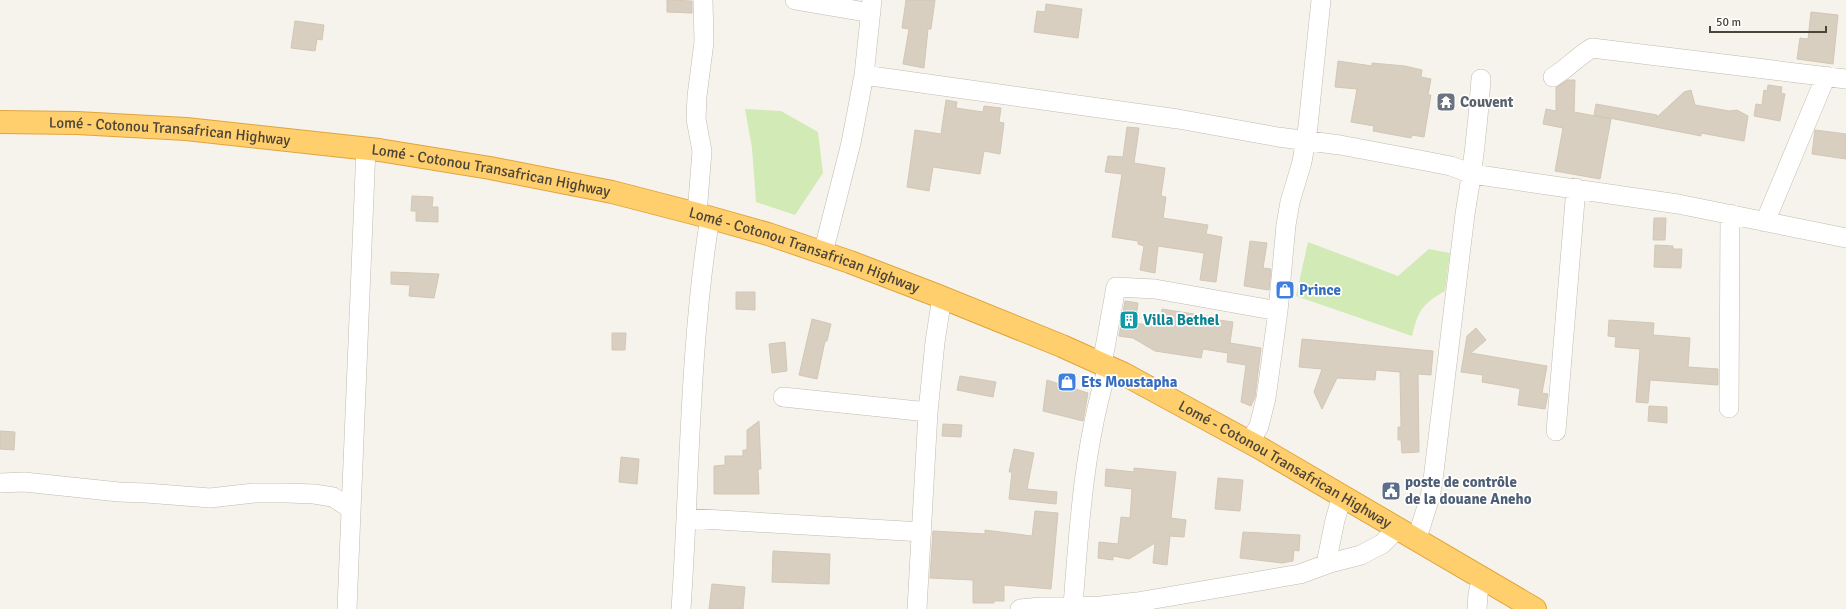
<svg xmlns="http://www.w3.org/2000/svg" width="1846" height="609" font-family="Signika,sans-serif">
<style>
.green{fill:#d2eab5}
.building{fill:#d8cfc1;stroke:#d3c7b4}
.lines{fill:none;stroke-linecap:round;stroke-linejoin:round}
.minor-casing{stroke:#c2bbae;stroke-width:20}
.highway-casing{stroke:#e0a43c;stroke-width:24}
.minor{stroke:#fff;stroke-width:19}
.highway{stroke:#ffcf6e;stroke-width:22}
.labels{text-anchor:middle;stroke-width:3.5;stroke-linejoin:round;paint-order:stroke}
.worship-label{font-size:15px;font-weight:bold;fill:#5b616d;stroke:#fff;text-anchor:start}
.street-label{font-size:15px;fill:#4b4439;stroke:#fff}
.shop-label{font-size:15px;font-weight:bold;fill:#366cbe;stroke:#fff;text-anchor:start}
.culture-label{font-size:15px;font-weight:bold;fill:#0d838f;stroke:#fff;text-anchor:start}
.service-label{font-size:15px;font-weight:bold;fill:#4e5e75;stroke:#fff;text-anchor:start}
</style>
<rect width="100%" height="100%" fill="#f6f3ec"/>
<path class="green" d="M 745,109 L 781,111 L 818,132 L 823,173 L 795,215 L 756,202 L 752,148 Z
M 1308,242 L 1398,276 L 1429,249 L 1450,253 L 1445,291 C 1422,304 1418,311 1412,336 L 1296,296 Z"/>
<path class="building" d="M 667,0 L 692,1 L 692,13 L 667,12 Z
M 906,0 L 935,0 L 931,29 L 928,29 L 924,68 L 903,64 L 909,29 L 902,28 Z
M 1046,4 L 1082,9 L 1078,38 L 1034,32 L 1037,11 L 1045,12 Z
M 1811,12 L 1838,15 L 1833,64 L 1797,59 L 1800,38 L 1808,39 Z
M 295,21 L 324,25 L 322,40 L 317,39 L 315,51 L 291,48 Z
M 1338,61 L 1372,66 L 1372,63 L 1405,66 L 1422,70 L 1421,77 L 1431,79 L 1428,95 L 1431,95 L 1424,137 L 1412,135 L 1411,138 L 1373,131 L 1374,126 L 1351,122 L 1357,89 L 1335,87 Z
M 1568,80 L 1575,80 L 1574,112 L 1611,119 L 1600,179 L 1555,171 L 1563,128 L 1543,124 L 1546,109 L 1556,111 L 1556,87 Z
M 1768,85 L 1782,87 L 1781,93 L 1785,94 L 1780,121 L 1754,116 L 1756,104 L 1762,105 L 1764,90 L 1767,91 Z
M 1691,90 L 1695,105 L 1729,111 L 1737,110 L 1748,116 L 1744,141 L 1701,133 L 1701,136 L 1594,115 L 1596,104 L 1657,115 L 1656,118 L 1684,92 Z
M 946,100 L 957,102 L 956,108 L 983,112 L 984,106 L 1001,108 L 999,122 L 1004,123 L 1000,154 L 984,151 L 980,174 L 933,167 L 929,191 L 907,187 L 915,130 L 941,134 Z
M 1127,127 L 1139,128 L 1134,163 L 1165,168 L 1161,196 L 1166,197 L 1163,218 L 1208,225 L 1206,234 L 1222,237 L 1216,282 L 1200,280 L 1204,253 L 1158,246 L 1155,273 L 1140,270 L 1144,246 L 1138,244 L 1138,241 L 1112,237 L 1122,174 L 1105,172 L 1108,156 L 1123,157 Z
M 1815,130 L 1846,134 L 1846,159 L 1812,154 Z
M 412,196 L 433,197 L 432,207 L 438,207 L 438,222 L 416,221 L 416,211 L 411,211 Z
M 1654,218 L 1666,218 L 1665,240 L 1653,240 Z
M 1250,241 L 1267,243 L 1263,268 L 1271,269 L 1269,290 L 1244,286 Z
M 1655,245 L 1673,246 L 1673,249 L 1682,249 L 1681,268 L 1654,267 Z
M 391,272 L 439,274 L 434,298 L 409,296 L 410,285 L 391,284 Z
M 736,292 L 755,292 L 755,310 L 736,309 Z
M 1125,301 L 1138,303 L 1135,323 L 1159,327 L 1162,309 L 1219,318 L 1219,320 L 1233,322 L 1230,343 L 1261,348 L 1255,397 L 1251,406 L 1241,402 L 1246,365 L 1227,362 L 1228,353 L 1203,349 L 1201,358 L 1155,351 L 1133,338 L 1119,336 Z
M 812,319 L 831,324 L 827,341 L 825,341 L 817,379 L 799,375 Z
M 1609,320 L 1654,323 L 1653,335 L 1690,338 L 1688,367 L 1718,369 L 1718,385 L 1650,380 L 1648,403 L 1636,402 L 1640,349 L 1615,347 L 1616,337 L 1608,336 Z
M 1476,328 L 1486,340 L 1471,353 L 1547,366 L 1542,393 L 1548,394 L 1545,409 L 1518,405 L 1520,389 L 1517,388 L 1482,382 L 1483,375 L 1461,372 L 1467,336 Z
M 612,333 L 626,333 L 625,350 L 612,350 Z
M 1302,339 L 1433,351 L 1431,375 L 1418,374 L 1419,452 L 1402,453 L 1401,440 L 1398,440 L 1398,427 L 1401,427 L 1400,372 L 1376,370 L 1375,380 L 1337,378 L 1322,409 L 1314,392 L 1322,369 L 1299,367 Z
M 785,342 L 787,371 L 772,373 L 769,344 Z
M 960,376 L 996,382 L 993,397 L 957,390 Z
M 1047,380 L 1088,393 L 1083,421 L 1043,411 Z
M 1649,406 L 1667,407 L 1667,423 L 1648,421 Z
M 759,421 L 761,469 L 758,469 L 759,494 L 714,494 L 714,466 L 725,465 L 725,456 L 743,456 L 743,450 L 747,450 L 747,430 Z
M 943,424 L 962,425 L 961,437 L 942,436 Z
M 0,431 L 15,432 L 14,450 L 0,449 Z
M 1014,449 L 1034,453 L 1027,489 L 1057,492 L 1056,504 L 1009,499 L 1012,472 L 1009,472 Z
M 621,457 L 639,459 L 637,484 L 619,482 Z
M 1134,468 L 1176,472 L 1171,518 L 1186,520 L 1184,537 L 1170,536 L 1167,565 L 1153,563 L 1155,543 L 1129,559 L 1113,556 L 1113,560 L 1098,558 L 1099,542 L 1118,544 L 1121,517 L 1130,518 L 1132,489 L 1105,486 L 1106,469 L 1134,472 Z
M 1218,478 L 1243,480 L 1240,511 L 1215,509 Z
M 1035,511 L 1058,513 L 1051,589 L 1004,585 L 1004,601 L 994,601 L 994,603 L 973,603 L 973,580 L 930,578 L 933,531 L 985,534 L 985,530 L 1032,536 Z
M 1243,532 L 1300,535 L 1299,551 L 1294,550 L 1293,561 L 1282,563 L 1240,558 Z
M 773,551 L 830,554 L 829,584 L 772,582 Z
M 712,584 L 745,587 L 743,609 L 709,609 Z"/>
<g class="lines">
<g class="minor-casing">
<path id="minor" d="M 795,0 L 871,13
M 864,75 L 1178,119 L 1278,137 L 1340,145 L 1420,160 L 1451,166 L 1472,174 L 1678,204 L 1846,238
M 1553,77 C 1568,68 1578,56 1592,48 L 1846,79
M 697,214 L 702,151 L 696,119 L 697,96 L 704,42 L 703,0
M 1765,222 L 1826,76
M 823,253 L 851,143 L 864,75 L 872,0
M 1102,364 L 1116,287 L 1155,289 L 1278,311
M 783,397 L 928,412
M 1729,408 L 1730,214
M 1556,431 L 1576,188
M 1250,442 L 1259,426 L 1266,398 L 1278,311 L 1286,225 L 1290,202 L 1302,162 L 1308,126 L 1321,0
M 0,483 L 24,482 L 119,492 L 146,493 L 210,498 L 254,493 L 287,493 L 314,494 L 333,497 L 351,509
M 686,518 L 922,532
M 1417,538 L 1430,497 L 1433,480 L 1465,214 C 1473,169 1478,124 1481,79
M 1326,564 L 1335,520 L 1342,496
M 1073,606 C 1079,526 1084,444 1108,367
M 347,609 L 366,148
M 681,609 C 690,479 689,347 710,217
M 917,609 L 928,412 L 935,342 L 942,297
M 1020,609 L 1041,607 L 1101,606 L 1137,602 L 1300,574 L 1330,563 L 1361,555 L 1382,544 L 1398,528
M 1477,609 L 1478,594 L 1482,577"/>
</g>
<g class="highway-casing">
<g id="highway">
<path id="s1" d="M 0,122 L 77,123 L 186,129 L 379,150 L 490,168 L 612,192 L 697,214 L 768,234 L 850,262 L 936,295 L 1062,346 L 1124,374 L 1260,448 L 1535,609"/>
</g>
</g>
<use href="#minor" class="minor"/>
<use href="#highway" class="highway"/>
</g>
<defs>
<g id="temple-square" transform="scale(1)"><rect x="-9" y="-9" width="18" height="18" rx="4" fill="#6b7280" stroke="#fff"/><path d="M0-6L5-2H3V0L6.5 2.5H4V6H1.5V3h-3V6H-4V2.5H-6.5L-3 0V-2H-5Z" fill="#fff"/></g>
<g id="shop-square" transform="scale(1)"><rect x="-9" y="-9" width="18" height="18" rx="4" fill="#3f7fe0" stroke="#fff"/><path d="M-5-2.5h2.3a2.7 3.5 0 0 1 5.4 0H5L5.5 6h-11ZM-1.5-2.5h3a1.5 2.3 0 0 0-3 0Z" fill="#fff"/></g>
<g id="building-square" transform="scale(1)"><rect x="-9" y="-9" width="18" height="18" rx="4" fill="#0f9aa8" stroke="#fff"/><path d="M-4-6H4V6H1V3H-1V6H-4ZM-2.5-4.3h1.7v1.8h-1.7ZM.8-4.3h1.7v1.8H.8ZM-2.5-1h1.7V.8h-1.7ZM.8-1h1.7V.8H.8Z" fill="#fff"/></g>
<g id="civic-square" transform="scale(1)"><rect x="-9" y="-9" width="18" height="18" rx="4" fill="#5c6f8a" stroke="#fff"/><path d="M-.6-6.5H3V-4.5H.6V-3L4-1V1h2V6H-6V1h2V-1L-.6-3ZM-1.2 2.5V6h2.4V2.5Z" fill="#fff"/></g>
</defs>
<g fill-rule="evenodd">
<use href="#temple-square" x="1446" y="102"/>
<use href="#shop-square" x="1285" y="290"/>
<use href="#building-square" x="1129" y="320"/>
<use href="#shop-square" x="1067" y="382"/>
<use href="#civic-square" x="1391" y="491"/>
</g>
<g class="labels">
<g class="worship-label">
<text x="1460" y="107">Couvent</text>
</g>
<g class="street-label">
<text dy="5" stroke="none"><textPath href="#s1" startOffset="170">Lomé - Cotonou Transafrican Highway</textPath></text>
<text dy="5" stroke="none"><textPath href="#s1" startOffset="494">Lomé - Cotonou Transafrican Highway</textPath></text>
<text dy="5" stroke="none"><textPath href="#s1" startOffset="818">Lomé - Cotonou Transafrican Highway</textPath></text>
<text dy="5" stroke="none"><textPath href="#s1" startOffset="1346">Lomé - Cotonou Transafrican Highway</textPath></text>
</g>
<g class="shop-label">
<text x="1299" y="295">Prince</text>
<text x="1081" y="387">Ets Moustapha</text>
</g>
<g class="culture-label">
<text x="1143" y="325">Villa Bethel</text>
</g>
<g class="service-label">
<text x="1405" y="487">poste de contrôle<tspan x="1405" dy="17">de la douane Aneho</tspan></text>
</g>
</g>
<path d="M1710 26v6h116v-6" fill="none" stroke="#4b4439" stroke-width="2"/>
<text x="1716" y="26" font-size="12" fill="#4b4439" stroke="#ffffff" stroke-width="3" paint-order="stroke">50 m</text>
</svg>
